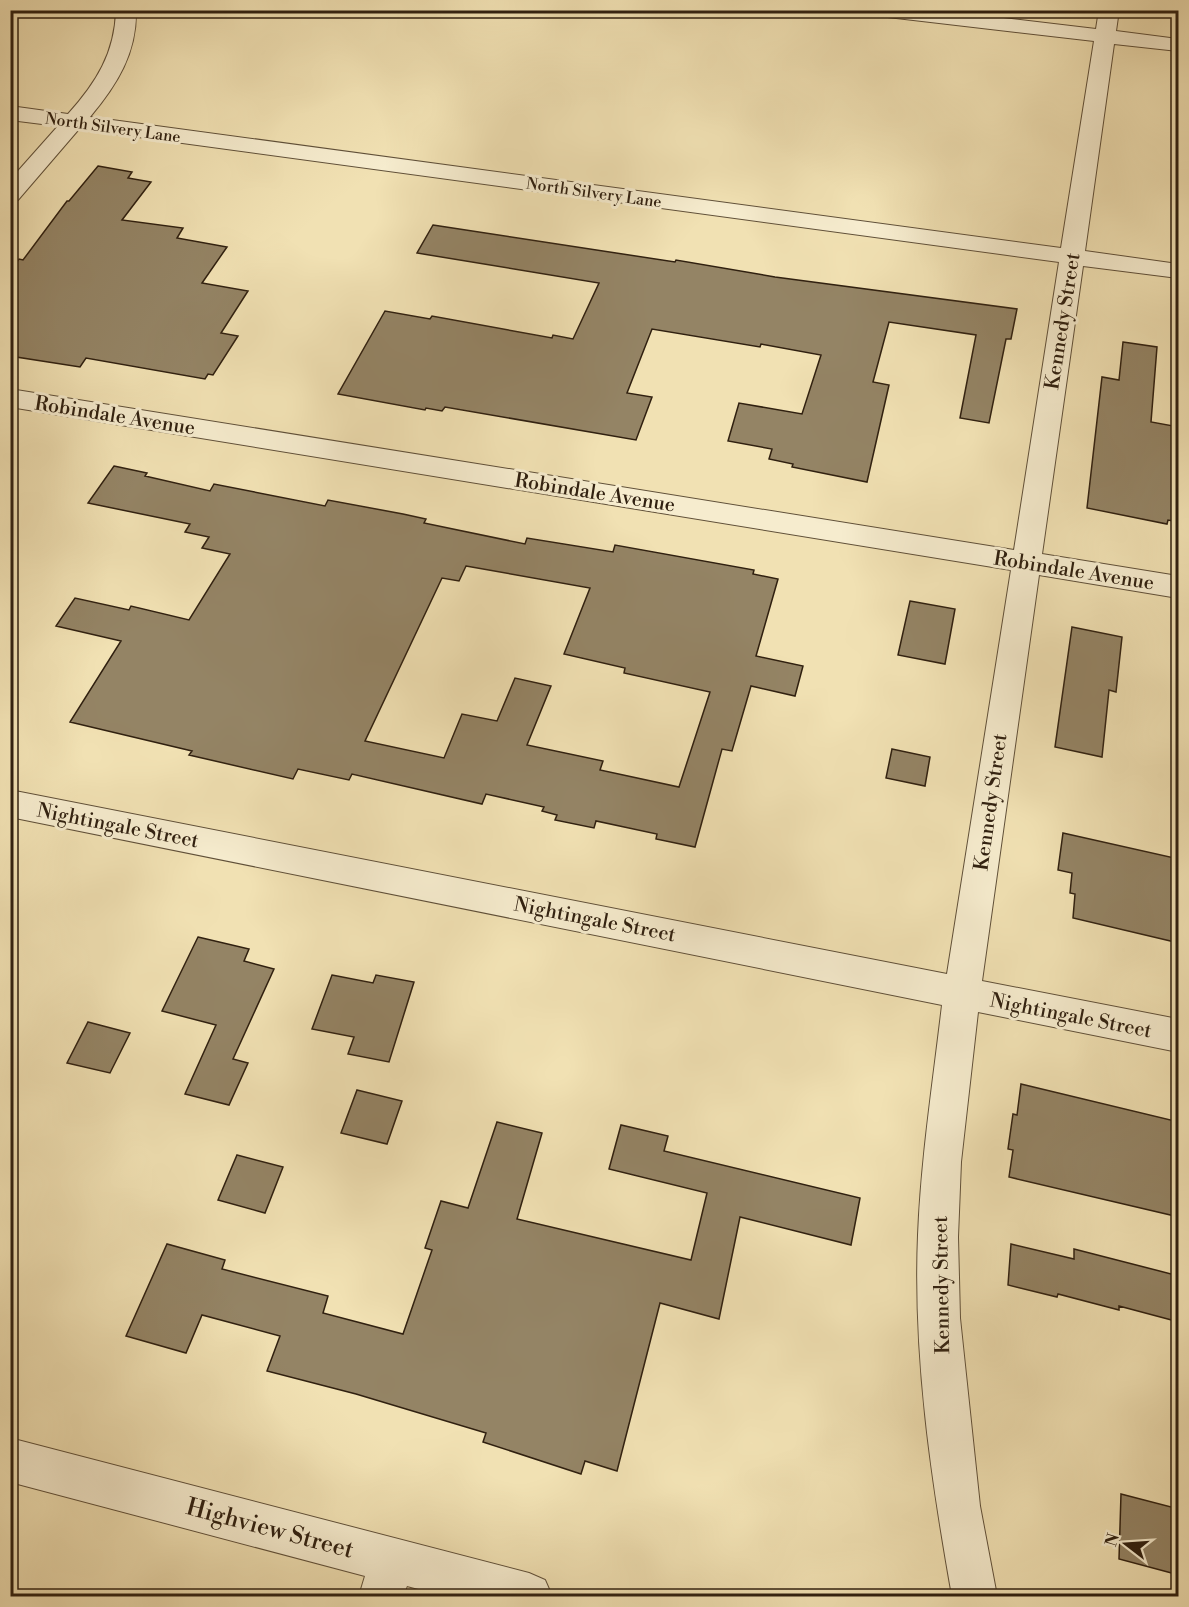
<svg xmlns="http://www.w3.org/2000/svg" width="1189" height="1607" font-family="'Libre Bodoni',serif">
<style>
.building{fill:#948465;stroke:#302010;stroke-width:1.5;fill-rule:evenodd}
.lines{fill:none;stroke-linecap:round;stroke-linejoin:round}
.minor-casing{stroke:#605039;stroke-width:2}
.minor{fill:#f6ecce;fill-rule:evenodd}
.labels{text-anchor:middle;stroke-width:6;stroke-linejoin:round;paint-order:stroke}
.far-street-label{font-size:16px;fill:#302010;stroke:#f6ecce}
.street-label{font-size:20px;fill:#302010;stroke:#f6ecce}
.near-street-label{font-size:24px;fill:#302010;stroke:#f6ecce}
</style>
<rect width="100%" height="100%" fill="#f1e1b3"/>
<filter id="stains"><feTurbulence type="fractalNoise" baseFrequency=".00333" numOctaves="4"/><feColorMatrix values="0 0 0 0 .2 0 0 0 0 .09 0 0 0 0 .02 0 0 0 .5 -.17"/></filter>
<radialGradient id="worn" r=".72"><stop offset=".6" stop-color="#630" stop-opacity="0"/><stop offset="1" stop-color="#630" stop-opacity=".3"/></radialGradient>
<path class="building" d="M 98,166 L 132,172 L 128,178 L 151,182 L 122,220 L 183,228 L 177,238 L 227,247 L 202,283 L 248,291 L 221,333 L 238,336 L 213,375 L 208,374 L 205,379 L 86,358 L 80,367 L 10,356 L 10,271 L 19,259 L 23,260 L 67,201 L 69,201 Z
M 433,225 L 675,262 L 676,260 L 775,277 L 1017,309 L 1011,339 L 1006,339 L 989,423 L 960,418 L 976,335 L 889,322 L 873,382 L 889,385 L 867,482 L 792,467 L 793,464 L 769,459 L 772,449 L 728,441 L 739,403 L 802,414 L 821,355 L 761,344 L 760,347 L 652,329 L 627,393 L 652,397 L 636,440 L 445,407 L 442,411 L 426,408 L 425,410 L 338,394 L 385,311 L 430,319 L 432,316 L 552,338 L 553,335 L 573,339 L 599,283 L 417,253 Z
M 1123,342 L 1157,347 L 1151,422 L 1179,427 L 1174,475 L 1179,476 L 1179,522 L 1168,520 L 1167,524 L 1087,508 L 1102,377 L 1119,380 Z
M 114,466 L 147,473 L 145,476 L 210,491 L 214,484 L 325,506 L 328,500 L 403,514 L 426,519 L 424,523 L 525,544 L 527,538 L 613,552 L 615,545 L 754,570 L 753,574 L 778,579 L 756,656 L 803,666 L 795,696 L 751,686 L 732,751 L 722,749 L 695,847 L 656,839 L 657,834 L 596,821 L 594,828 L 555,820 L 557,815 L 542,811 L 544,807 L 486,794 L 482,804 L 352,774 L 349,780 L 298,769 L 293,779 L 189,755 L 192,751 L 70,722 L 121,641 L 56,626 L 75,598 L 129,610 L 131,606 L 189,620 L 230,554 L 202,548 L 209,537 L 185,532 L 190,524 L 88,503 ZM 466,566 L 590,588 L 564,654 L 625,668 L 624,673 L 710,692 L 679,787 L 600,770 L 603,761 L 527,745 L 551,686 L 515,678 L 497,721 L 462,714 L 444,758 L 365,741 L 442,578 L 459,581 Z
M 910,601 L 955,609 L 945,664 L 898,655 Z
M 1072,627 L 1122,637 L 1116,692 L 1109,690 L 1102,757 L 1055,747 Z
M 892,749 L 930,757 L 925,786 L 886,778 Z
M 1063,833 L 1179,859 L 1179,943 L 1073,918 L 1075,894 L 1070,893 L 1072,873 L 1058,870 Z
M 198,937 L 249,949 L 244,961 L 274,969 L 233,1059 L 248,1063 L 229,1105 L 185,1094 L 216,1025 L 162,1011 Z
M 332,975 L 373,983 L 376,975 L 414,982 L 389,1062 L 348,1054 L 354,1037 L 312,1029 Z
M 88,1022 L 130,1033 L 110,1073 L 67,1063 Z
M 1021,1084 L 1179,1122 L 1179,1217 L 1009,1177 L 1013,1150 L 1008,1149 L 1013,1114 L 1017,1115 Z
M 357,1090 L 402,1101 L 387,1144 L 341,1133 Z
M 497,1122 L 542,1133 L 517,1219 L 691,1260 L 707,1193 L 609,1169 L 621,1125 L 668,1136 L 664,1151 L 860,1198 L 851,1245 L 740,1217 L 719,1319 L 660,1303 L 617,1471 L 585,1461 L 581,1474 L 483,1442 L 486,1433 L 356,1394 L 267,1371 L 280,1336 L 202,1315 L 186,1353 L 126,1336 L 167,1244 L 225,1260 L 222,1269 L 328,1296 L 323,1313 L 403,1334 L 432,1250 L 425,1248 L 441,1201 L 468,1208 Z
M 237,1155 L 283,1167 L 265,1213 L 218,1200 Z
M 1011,1244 L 1074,1259 L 1074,1249 L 1179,1276 L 1179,1322 L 1119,1306 L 1119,1310 L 1058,1294 L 1057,1297 L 1008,1285 Z
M 1121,1494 L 1179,1509 L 1179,1575 L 1119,1559 Z"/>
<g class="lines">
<g class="minor-casing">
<path id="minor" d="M 116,10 L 136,10 C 137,53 117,85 90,117 L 1061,248 L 1094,41 L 879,16 L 872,14 L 869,10 L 936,10 L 1096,29 L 1099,10 L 1119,10 L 1116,31 L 1178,39 L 1178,51 L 1114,44 L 1085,251 L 1178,264 L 1178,278 L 1083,266 L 1042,554 L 1178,576 L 1178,598 L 1039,575 L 982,981 L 1178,1019 L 1178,1052 L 978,1012 L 961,1162 L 958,1237 L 960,1318 L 980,1506 L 997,1596 L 952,1596 C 931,1478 913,1356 918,1235 C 921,1158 933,1082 942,1005 L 10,817 L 10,790 L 947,974 L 1011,570 L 10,407 L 10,389 L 1014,550 L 1059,262 L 79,129 L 18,200 L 10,202 L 10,180 L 58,126 L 10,120 L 10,106 L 68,114 C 96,83 115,53 116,10 Z
M 10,1438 L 529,1573 L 545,1580 L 552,1596 L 445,1596 L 407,1586 L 403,1596 L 359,1596 L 365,1576 L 10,1482 Z"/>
</g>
<use href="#minor" class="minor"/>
</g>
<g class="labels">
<g class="far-street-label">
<text transform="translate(113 127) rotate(8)" y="6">North Silvery Lane</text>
<text transform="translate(594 192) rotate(8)" y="6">North Silvery Lane</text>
</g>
<g class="street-label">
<text transform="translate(1062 321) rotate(-81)" y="7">Kennedy Street</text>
<text transform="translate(115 415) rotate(9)" y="7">Robindale Avenue</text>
<text transform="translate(595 492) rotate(9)" y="7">Robindale Avenue</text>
<text transform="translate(1074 570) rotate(9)" y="7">Robindale Avenue</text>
<text transform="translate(990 802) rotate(-82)" y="7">Kennedy Street</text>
<text transform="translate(118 825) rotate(11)" y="7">Nightingale Street</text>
<text transform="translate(595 919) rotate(11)" y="7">Nightingale Street</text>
<text transform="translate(1071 1015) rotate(11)" y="7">Nightingale Street</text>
<text transform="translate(941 1285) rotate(-91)" y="7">Kennedy Street</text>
</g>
<g class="near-street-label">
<text transform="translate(270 1528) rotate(15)" y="8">Highview Street</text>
</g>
</g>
<rect width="1189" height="1607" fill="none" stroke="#f1e1b3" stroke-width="36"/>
<rect x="12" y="12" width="1165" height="1583" fill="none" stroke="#302010" stroke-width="3"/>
<rect x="18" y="18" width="1153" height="1571" fill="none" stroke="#302010" stroke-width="1.5"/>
<g transform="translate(1126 1544) rotate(287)" stroke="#f6ecce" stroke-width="4.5" paint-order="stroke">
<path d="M0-4.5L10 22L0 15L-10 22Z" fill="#302010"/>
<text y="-9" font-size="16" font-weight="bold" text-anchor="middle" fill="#302010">N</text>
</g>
<rect width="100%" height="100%" filter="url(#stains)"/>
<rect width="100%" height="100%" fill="url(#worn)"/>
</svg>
